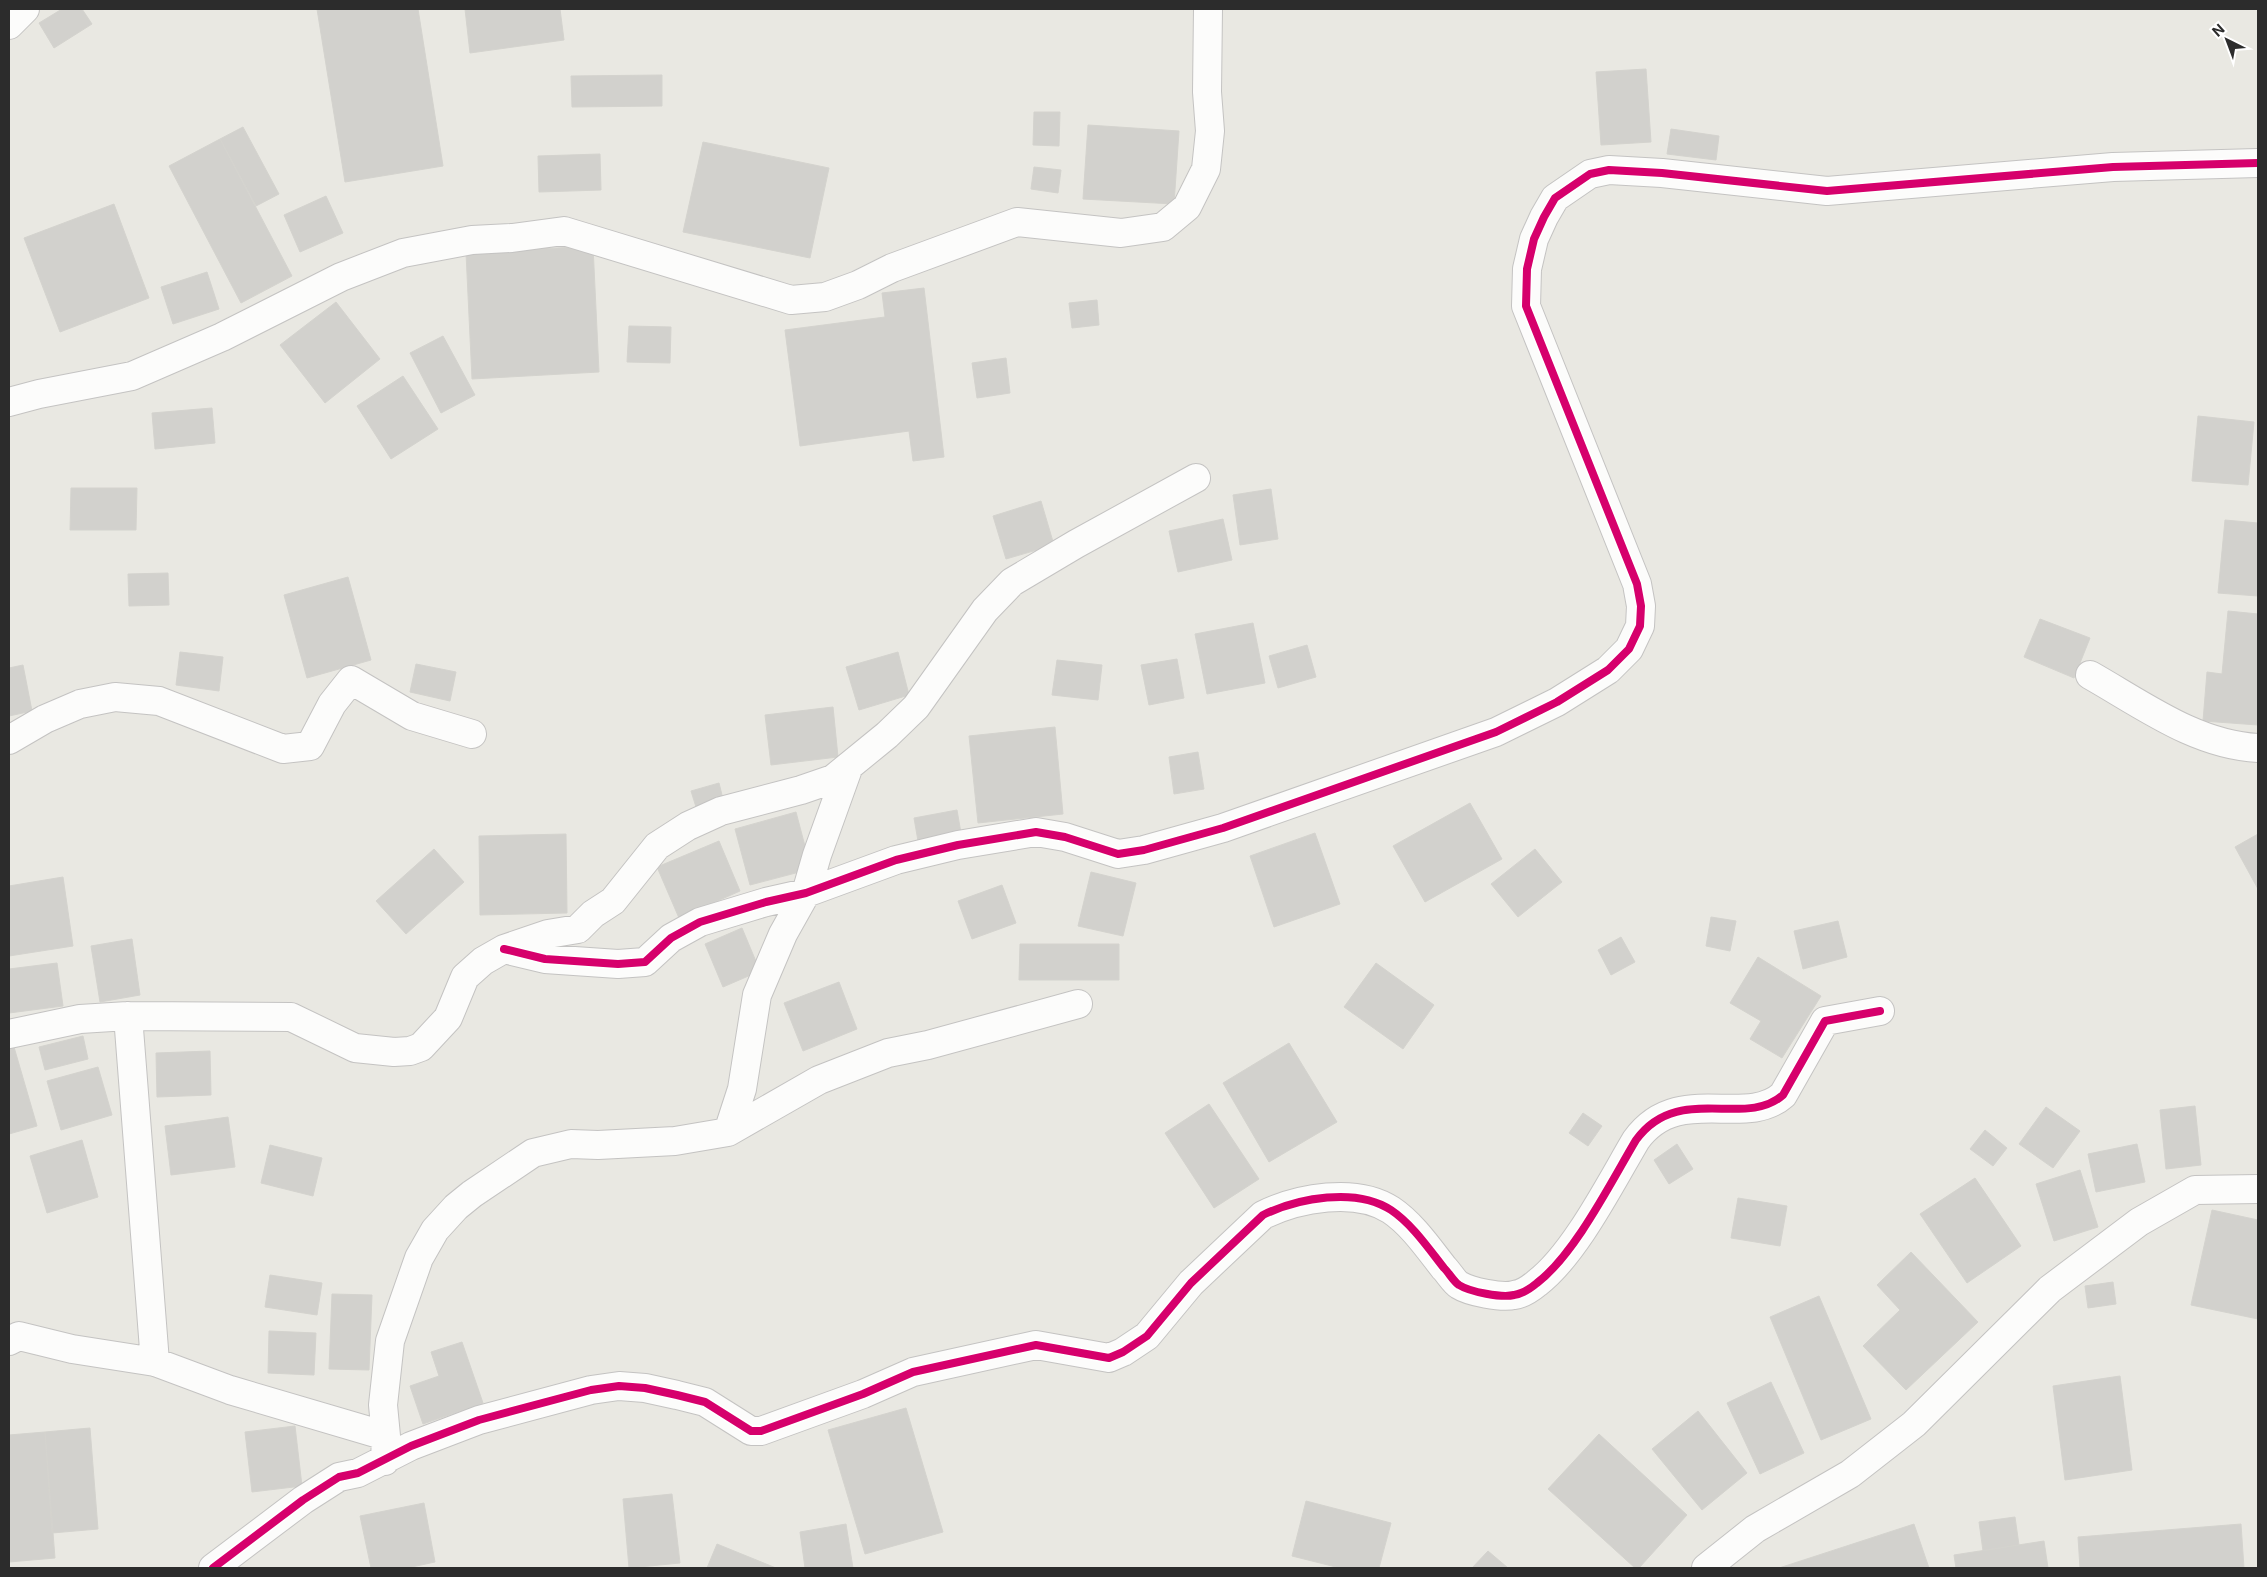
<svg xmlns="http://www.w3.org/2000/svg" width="2267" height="1577" font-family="Inter,sans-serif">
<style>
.building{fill:#d2d1cd;stroke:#d4d3ce}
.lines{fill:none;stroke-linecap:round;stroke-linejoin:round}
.minor-casing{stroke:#c4c3c2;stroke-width:30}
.minor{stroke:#fcfcfb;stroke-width:28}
.cycleway-casing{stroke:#fff;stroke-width:11}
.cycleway{stroke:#d6006c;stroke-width:8}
</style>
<rect width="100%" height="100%" fill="#e9e8e2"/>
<path class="building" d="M 62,9 L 82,9 L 92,24 L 54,48 L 39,23 Z
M 317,9 L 418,9 L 443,166 L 345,182 Z
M 465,9 L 560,9 L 564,40 L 470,53 Z
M 1646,69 L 1651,142 L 1601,145 L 1596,72 Z
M 662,75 L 662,106 L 572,107 L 571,76 Z
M 1034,112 L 1060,112 L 1059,146 L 1033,145 Z
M 1088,125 L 1179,131 L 1174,204 L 1083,199 Z
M 243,127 L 279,194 L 256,206 L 220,139 Z
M 1671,129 L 1719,136 L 1716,160 L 1667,154 Z
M 220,139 L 292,276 L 241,303 L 169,166 Z
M 703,142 L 829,168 L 810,258 L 683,232 Z
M 600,154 L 601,190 L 539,192 L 538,156 Z
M 1034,167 L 1061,170 L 1058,193 L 1031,189 Z
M 326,196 L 343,233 L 300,252 L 284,215 Z
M 114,204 L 149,298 L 60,332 L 24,238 Z
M 593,246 L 599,372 L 472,379 L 466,253 Z
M 207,272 L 219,309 L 173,324 L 161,287 Z
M 924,288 L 944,457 L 913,461 L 909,431 L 800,446 L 785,330 L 885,317 L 882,293 Z
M 1097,300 L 1099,325 L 1072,328 L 1069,303 Z
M 336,302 L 380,359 L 325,403 L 280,345 Z
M 629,326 L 671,327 L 670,363 L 627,362 Z
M 443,336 L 475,395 L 441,413 L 410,353 Z
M 1006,358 L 1010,393 L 977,398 L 972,363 Z
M 403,376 L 438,429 L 391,459 L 357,406 Z
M 212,408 L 215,443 L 155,449 L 152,413 Z
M 2198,416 L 2254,422 L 2248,485 L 2192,481 Z
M 71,488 L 137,488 L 136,530 L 70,530 Z
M 1271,489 L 1278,539 L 1240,545 L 1233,495 Z
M 1041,501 L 1054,545 L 1006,559 L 993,516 Z
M 1223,519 L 1232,560 L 1178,572 L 1169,531 Z
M 2225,520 L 2258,523 L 2258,596 L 2218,593 Z
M 168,573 L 169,605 L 129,606 L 128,574 Z
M 348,577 L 371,660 L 307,678 L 284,595 Z
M 2228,611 L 2258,614 L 2258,725 L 2203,721 L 2207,672 L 2222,674 Z
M 2040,619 L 2090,638 L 2074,678 L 2024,657 Z
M 1253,623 L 1265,683 L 1207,694 L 1195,634 Z
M 1307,645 L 1316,677 L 1278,688 L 1269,656 Z
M 180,652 L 223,657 L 219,691 L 176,685 Z
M 898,652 L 909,695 L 859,710 L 846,667 Z
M 1177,659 L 1184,698 L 1149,705 L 1141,665 Z
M 1057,660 L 1102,665 L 1098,700 L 1052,695 Z
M 416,664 L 456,672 L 450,701 L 410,692 Z
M 23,665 L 32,711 L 9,716 L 9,668 Z
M 833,707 L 838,757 L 771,765 L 765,715 Z
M 1055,727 L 1063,814 L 978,823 L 969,736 Z
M 1198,752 L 1204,789 L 1174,794 L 1169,757 Z
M 719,783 L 723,799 L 696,807 L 691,791 Z
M 1470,803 L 1502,859 L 1425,902 L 1393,846 Z
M 957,810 L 961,833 L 918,841 L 914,818 Z
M 796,812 L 811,869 L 750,885 L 735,829 Z
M 1315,833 L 1340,904 L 1274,927 L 1250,856 Z
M 566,834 L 567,913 L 480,915 L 479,836 Z
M 2258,834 L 2258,889 L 2235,847 Z
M 719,841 L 740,891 L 679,918 L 657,867 Z
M 434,849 L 464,882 L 406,934 L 376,901 Z
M 1535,849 L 1562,882 L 1518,917 L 1491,884 Z
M 1091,872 L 1136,883 L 1123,936 L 1078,926 Z
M 63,877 L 73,946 L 9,956 L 9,886 Z
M 1002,885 L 1016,923 L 972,939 L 958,901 Z
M 1711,917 L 1736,921 L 1730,951 L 1706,946 Z
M 1838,921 L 1847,957 L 1803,969 L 1794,931 Z
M 742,928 L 760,971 L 723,987 L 705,944 Z
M 1621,937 L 1635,962 L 1611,975 L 1598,950 Z
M 132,939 L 140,995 L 100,1002 L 91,946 Z
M 1020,944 L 1119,944 L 1119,980 L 1019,980 Z
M 1758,957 L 1821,996 L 1782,1058 L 1750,1039 L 1761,1021 L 1730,1003 Z
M 57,963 L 63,1006 L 9,1013 L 9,969 Z
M 1376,963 L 1434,1005 L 1403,1049 L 1344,1007 Z
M 839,982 L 857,1029 L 803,1051 L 784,1003 Z
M 83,1036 L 88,1059 L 45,1070 L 39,1047 Z
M 1289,1043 L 1337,1122 L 1269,1162 L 1223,1083 Z
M 14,1047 L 37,1126 L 9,1134 L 9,1049 Z
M 210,1051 L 211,1095 L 157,1097 L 156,1053 Z
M 98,1067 L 112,1115 L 61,1130 L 47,1081 Z
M 1209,1104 L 1259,1179 L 1214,1208 L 1165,1133 Z
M 2195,1106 L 2201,1165 L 2166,1169 L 2160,1110 Z
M 2046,1107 L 2080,1131 L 2053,1168 L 2019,1144 Z
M 1583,1113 L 1602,1126 L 1588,1146 L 1569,1133 Z
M 228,1117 L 235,1167 L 171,1175 L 165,1126 Z
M 1985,1130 L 2007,1148 L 1993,1166 L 1970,1149 Z
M 82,1140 L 98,1197 L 47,1213 L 30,1156 Z
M 1677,1144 L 1693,1169 L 1669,1184 L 1654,1160 Z
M 2137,1144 L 2145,1182 L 2096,1192 L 2088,1154 Z
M 270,1145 L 322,1158 L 313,1196 L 261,1183 Z
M 2080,1170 L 2098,1227 L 2054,1241 L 2036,1184 Z
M 1975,1178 L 2021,1246 L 1967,1283 L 1920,1214 Z
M 1738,1198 L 1787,1206 L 1780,1246 L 1731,1238 Z
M 2212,1210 L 2258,1220 L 2258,1319 L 2191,1305 Z
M 1911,1252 L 1978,1322 L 1906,1390 L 1863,1346 L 1900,1310 L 1877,1285 Z
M 270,1275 L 322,1283 L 317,1315 L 265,1307 Z
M 2113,1282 L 2116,1304 L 2088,1308 L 2085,1286 Z
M 332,1294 L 372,1295 L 369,1370 L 329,1369 Z
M 1819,1296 L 1871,1419 L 1821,1440 L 1770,1317 Z
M 269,1331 L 316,1333 L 314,1375 L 268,1373 Z
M 462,1342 L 483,1403 L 423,1424 L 410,1386 L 439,1376 L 431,1352 Z
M 2120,1376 L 2132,1470 L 2065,1480 L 2053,1386 Z
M 1771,1382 L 1804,1453 L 1760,1474 L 1727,1403 Z
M 906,1408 L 943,1532 L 865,1554 L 828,1430 Z
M 1698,1411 L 1747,1473 L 1702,1510 L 1652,1449 Z
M 295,1426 L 302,1486 L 252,1492 L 245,1432 Z
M 90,1428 L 98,1529 L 52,1533 L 45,1432 Z
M 45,1432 L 55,1558 L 9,1562 L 9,1435 Z
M 1599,1434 L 1687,1515 L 1639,1568 L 1635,1568 L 1548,1489 Z
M 672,1494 L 680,1563 L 629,1568 L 623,1499 Z
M 1306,1501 L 1391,1523 L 1379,1568 L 1340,1568 L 1292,1556 Z
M 424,1503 L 435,1562 L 407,1568 L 371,1568 L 360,1516 Z
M 2015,1517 L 2019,1545 L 1983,1551 L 1979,1522 Z
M 846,1524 L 853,1568 L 805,1568 L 800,1532 Z
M 1914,1524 L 1929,1568 L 1779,1568 Z
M 2241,1524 L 2244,1568 L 2080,1568 L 2078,1537 Z
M 2044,1541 L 2048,1568 L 1956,1568 L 1954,1555 Z
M 717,1544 L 776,1568 L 707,1568 Z
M 1488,1551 L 1508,1568 L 1472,1568 Z"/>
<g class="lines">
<g class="minor-casing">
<path id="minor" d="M 9,25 L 25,9
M 9,402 L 39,394 L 132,376 L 222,337 L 341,277 L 403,253 L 472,240 L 512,238 L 564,231 L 791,300 L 825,297 L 858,285 L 892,268 L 1017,222 L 1121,233 L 1163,227 L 1187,207 L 1206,169 L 1210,131 L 1207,92 L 1208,9
M 2090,675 C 2143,705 2196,745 2258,748
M 9,740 L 45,719 L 80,704 L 115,697 L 159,701 L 283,749 L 310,746 L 332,704 L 351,680 L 412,716 L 472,734
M 504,949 L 545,959 L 618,964 L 645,962 L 671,938 L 700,922 L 766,902 L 806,893 L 896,860 L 958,845 L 1036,832 L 1065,837 L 1118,854 L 1144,850 L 1223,828 L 1496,732 L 1557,702 L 1608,670 L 1629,649 L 1640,626 L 1641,606 L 1637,584 L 1526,306 L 1527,269 L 1534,239 L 1544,217 L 1555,198 L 1590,174 L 1609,170 L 1662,173 L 1827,191 L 2113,167 L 2258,163
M 128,1016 L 155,1362
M 9,1034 L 80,1019 L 128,1016 L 291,1017 L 355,1048 L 394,1052 L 410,1051 L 421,1047 L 448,1018 L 465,977 L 483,961 L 504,949 L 548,934 L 578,929 L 593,914 L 613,901 L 657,846 L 688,826 L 721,811 L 801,790 L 833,779 L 887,735 L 916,707 L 985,610 L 1012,582 L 1076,544 L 1196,478
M 728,1132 L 742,1089 L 757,995 L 783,934 L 806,893 L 817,855 L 849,766
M 9,1341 L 19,1336 L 72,1349 L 155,1362 L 230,1390 L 386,1436
M 385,1461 L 386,1436 L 383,1405 L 390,1341 L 419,1258 L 435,1230 L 456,1207 L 472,1194 L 533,1153 L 571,1144 L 598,1145 L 675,1141 L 728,1132 L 819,1080 L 888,1053 L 928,1045 L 1078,1004
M 213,1568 L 303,1500 L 339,1477 L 358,1473 L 411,1446 L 479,1420 L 591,1390 L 619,1386 L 645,1388 L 677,1395 L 705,1402 L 751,1431 L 761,1431 L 863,1394 L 913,1372 L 1036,1345 L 1109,1358 L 1123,1352 L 1147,1336 L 1191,1283 L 1263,1215 C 1298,1198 1356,1187 1391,1210 C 1412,1224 1429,1249 1444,1268 C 1449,1273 1454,1282 1459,1285 C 1470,1292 1502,1298 1514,1295 C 1523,1294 1531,1288 1537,1283 C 1575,1254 1611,1182 1636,1140 C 1678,1082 1745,1129 1783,1095 L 1825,1021 L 1880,1011
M 1706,1568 L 1755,1529 L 1850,1474 L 1914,1424 L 2050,1289 L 2139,1222 L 2195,1190 L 2258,1189"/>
</g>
<use href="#minor" class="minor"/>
<g class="cycleway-casing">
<path id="cycleway" d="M 504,949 L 545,959 L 618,964 L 645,962 L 671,938 L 700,922 L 766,902 L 806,893 L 896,860 L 958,845 L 1036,832 L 1065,837 L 1118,854 L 1144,850 L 1223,828 L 1496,732 L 1557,702 L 1608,670 L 1629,649 L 1640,626 L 1641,606 L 1637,584 L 1526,306 L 1527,269 L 1534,239 L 1544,217 L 1555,198 L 1590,174 L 1609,170 L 1662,173 L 1827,191 L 2113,167 L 2258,163
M 213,1568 L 303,1500 L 339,1477 L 358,1473 L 411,1446 L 479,1420 L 591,1390 L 619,1386 L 645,1388 L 677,1395 L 705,1402 L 751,1431 L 761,1431 L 863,1394 L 913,1372 L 1036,1345 L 1109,1358 L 1123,1352 L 1147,1336 L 1191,1283 L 1263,1215 C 1298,1198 1356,1187 1391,1210 C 1412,1224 1429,1249 1444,1268 C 1449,1273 1454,1282 1459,1285 C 1470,1292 1502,1298 1514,1295 C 1523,1294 1531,1288 1537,1283 C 1575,1254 1611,1182 1636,1140 C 1678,1082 1745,1129 1783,1095 L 1825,1021 L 1880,1011"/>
</g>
<use href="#cycleway" class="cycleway"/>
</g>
<rect width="2267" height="1577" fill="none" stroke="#2c2c2c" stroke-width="20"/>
<g transform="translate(2227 40) rotate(318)" stroke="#ffffff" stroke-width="4" paint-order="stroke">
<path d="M0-4L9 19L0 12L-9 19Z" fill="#2c2c2c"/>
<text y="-8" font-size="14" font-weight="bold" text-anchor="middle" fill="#2c2c2c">N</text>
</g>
</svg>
